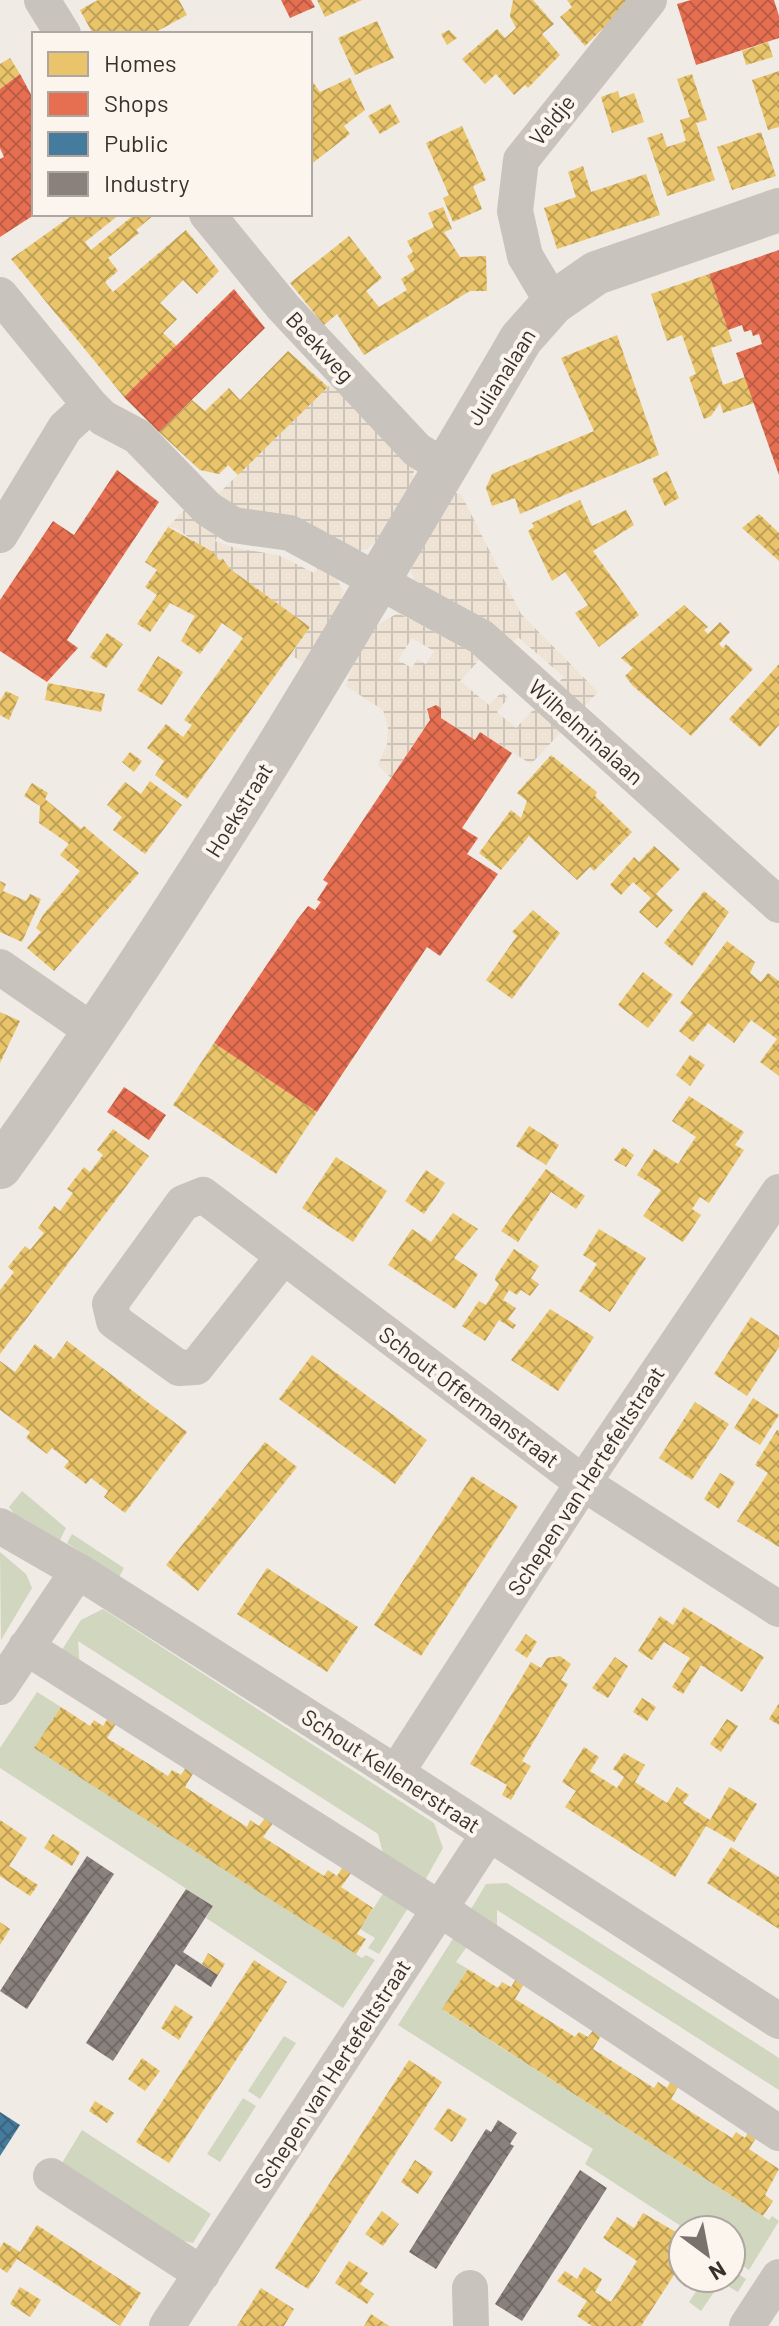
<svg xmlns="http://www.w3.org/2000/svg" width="779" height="2326" font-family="Barlow,sans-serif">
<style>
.green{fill:#d1d6bf}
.plaza{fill:url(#plaza-grid);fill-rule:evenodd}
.homes{fill:url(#homes-cross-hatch)}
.shops{fill:url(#shops-cross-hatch)}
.public{fill:url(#public-cross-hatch)}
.industry{fill:url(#industry-cross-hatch)}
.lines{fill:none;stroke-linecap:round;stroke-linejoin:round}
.minor{stroke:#c9c3be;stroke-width:36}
.tertiary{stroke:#c9c3be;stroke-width:44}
.labels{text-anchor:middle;stroke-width:8;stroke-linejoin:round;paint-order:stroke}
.street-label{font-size:22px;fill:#3b302b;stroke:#fbf5ee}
</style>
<defs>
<pattern id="plaza-grid" width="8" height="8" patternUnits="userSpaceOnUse" patternTransform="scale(2)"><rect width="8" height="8" fill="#eee3d5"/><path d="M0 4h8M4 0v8" fill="none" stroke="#cdc3b7"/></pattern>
<pattern id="homes-cross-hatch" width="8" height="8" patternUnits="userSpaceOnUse" patternTransform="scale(2)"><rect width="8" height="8" fill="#e9c46a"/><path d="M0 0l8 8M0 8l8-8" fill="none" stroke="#bea057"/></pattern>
<pattern id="shops-cross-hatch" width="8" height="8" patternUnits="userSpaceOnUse" patternTransform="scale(2)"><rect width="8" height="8" fill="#e76f51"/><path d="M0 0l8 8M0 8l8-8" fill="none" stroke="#bc5c43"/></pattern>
<pattern id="public-cross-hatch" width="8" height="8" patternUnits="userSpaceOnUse" patternTransform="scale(2)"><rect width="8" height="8" fill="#457b9d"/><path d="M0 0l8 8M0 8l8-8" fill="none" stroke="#3b6580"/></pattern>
<pattern id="industry-cross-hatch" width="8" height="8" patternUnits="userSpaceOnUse" patternTransform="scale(2)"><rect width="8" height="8" fill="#8a817c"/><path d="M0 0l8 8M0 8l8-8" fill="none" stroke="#726a66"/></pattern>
</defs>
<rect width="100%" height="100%" fill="#f0ebe5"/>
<path class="green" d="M 22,1491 L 66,1528 L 59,1542 L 21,1523 L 9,1507 Z
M 72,1534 L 124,1568 L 119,1577 L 67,1543 Z
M 0,1552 L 26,1574 L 32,1588 L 1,1640 Z
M 103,1609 L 434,1823 L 443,1848 L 419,1891 L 386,1865 L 378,1834 L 78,1641 L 80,1670 L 58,1656 L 81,1620 Z
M 37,1692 L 61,1707 L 35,1747 L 362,1958 L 366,1955 L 375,1960 L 343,2008 L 206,1918 L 213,1906 L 0,1768 L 0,1748 Z
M 507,1883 L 779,2058 L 779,2090 L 497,1910 L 497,1935 L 467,1916 L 486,1884 Z
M 384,1892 L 408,1908 L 379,1954 L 368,1948 L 375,1938 L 360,1929 Z
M 454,1937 L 468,1945 L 456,1962 L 468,1969 L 443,2010 L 769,2220 L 772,2216 L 779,2221 L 749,2270 L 731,2258 L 731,2230 L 687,2230 L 585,2164 L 593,2149 L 398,2025 Z
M 284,2036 L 296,2043 L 260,2099 L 248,2091 Z
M 243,2098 L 256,2106 L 220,2162 L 207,2154 Z
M 82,2130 L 211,2214 L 193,2243 L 183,2241 L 62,2163 Z
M 731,2269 L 746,2279 L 738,2292 L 721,2282 L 701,2311 L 689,2302 L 705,2278 L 731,2278 Z"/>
<path class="plaza" d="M 340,375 L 414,463 L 413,483 L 381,537 L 367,549 L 351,553 L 237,516 L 214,498 Z
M 451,492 L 461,494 L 521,614 L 598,692 L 581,710 L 556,685 L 564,677 L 518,637 L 510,644 L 416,584 L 411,572 L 413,557 Z
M 190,504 L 220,530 L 215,541 L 235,548 L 278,555 L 314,573 L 321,563 L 335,574 L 343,592 L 339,613 L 311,668 L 291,655 L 310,627 L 230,569 L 224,559 L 219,560 L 176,528 L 168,527 Z
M 398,613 L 482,657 L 460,681 L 489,705 L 502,692 L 508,698 L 497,712 L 516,728 L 536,707 L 561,732 L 531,764 L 480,732 L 475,740 L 441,718 L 441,708 L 432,705 L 426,711 L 430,720 L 391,778 L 378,765 L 387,744 L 388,727 L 383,710 L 346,686 L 353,665 L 374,627 ZM 412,638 L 434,651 L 426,664 L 417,659 L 412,668 L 398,660 Z"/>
<path class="homes" d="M 98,0 L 179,0 L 187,15 L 152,34 L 93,34 L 80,10 Z
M 317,0 L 362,0 L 325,17 Z
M 513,0 L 533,0 L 554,24 L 542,34 L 560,55 L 528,88 L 525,85 L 514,95 L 496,74 L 485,84 L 462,59 L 497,29 L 505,38 L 516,28 L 510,16 Z
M 567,0 L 632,0 L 585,46 L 560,17 L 572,7 Z
M 377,21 L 394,58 L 355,75 L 338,38 Z
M 449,30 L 457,38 L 447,45 L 441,34 Z
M 768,42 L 773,57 L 746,65 L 742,51 Z
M 10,58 L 20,74 L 0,89 L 0,64 Z
M 779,71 L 779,127 L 768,130 L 752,80 Z
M 692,74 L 707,120 L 696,123 L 715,180 L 667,196 L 647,138 L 662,133 L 667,147 L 686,141 L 680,120 L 690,117 L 677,79 Z
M 310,78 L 320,92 L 350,78 L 365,110 L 344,126 L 350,134 L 310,165 Z
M 618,91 L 620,98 L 634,93 L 644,122 L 612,133 L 601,97 Z
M 390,104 L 400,122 L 380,134 L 368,116 Z
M 462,126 L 486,180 L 473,186 L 482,209 L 453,222 L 443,198 L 449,195 L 426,143 Z
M 761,132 L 776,176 L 732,190 L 717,147 Z
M 583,166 L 591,192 L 646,174 L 660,215 L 557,249 L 544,208 L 576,197 L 568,172 Z
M 443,207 L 452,229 L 444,232 L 460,257 L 486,256 L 487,291 L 470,291 L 364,355 L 337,314 L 324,325 L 290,283 L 349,236 L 382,278 L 366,291 L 379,307 L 407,290 L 401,279 L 415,270 L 407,256 L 413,252 L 407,241 L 434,227 L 428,213 Z
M 74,214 L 120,214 L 85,242 L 91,250 L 135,214 L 155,214 L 136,230 L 139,233 L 108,258 L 118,271 L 105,282 L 113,292 L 186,230 L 219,271 L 197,294 L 183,280 L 160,303 L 177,319 L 163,333 L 177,346 L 124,397 L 11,259 Z
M 709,274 L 732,341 L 711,348 L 723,385 L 745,377 L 754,403 L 723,413 L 720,403 L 711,416 L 704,419 L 689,377 L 696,374 L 682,335 L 667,341 L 651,294 Z
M 617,335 L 659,455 L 520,514 L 515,498 L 492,506 L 486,488 L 492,474 L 594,431 L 561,358 Z
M 288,351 L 328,387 L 238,475 L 228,465 L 219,474 L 200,470 L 159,432 L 192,400 L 205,411 L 229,388 L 240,400 Z
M 667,471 L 679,498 L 665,506 L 652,479 Z
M 580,500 L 592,526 L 626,510 L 634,525 L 593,551 L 639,615 L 599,647 L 575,613 L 588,605 L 565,572 L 552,581 L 528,531 L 534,527 L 532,523 Z
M 759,514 L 779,533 L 779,561 L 742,528 Z
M 168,527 L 213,552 L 219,560 L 223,559 L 230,569 L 310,627 L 187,799 L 155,775 L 164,761 L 147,748 L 166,724 L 183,737 L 192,725 L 184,720 L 243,638 L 222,623 L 200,654 L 181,641 L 195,616 L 170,603 L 150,632 L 137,624 L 157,595 L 145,587 L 157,570 L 145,562 Z
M 684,605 L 708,627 L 704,630 L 708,634 L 720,622 L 730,632 L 719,644 L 723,648 L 726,644 L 753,669 L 691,736 L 633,686 L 625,676 L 633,668 L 621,658 Z
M 107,633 L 123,644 L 106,668 L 90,657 Z
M 158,656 L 183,672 L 162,705 L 137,690 Z
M 779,664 L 779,725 L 760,747 L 729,719 Z
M 48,683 L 105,694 L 101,712 L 45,700 Z
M 6,691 L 19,697 L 9,720 L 0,715 L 0,701 Z
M 130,752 L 142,761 L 134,772 L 122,762 Z
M 551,755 L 597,792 L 595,796 L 632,832 L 594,871 L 590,867 L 577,880 L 529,836 L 501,870 L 479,853 L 511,810 L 521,818 L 527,801 L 517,793 Z
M 150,781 L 182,805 L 145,854 L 113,830 L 122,817 L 107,805 L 125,782 L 141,794 Z
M 32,783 L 48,793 L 45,799 L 81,829 L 84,826 L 139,873 L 54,971 L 27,948 L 41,932 L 36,928 L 43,915 L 80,871 L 60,855 L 69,844 L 39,823 L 40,806 L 24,796 Z
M 654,846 L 680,869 L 656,894 L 673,910 L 657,928 L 639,912 L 651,898 L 633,882 L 621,895 L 610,885 L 634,857 L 639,862 Z
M 0,881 L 6,884 L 3,891 L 26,901 L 30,894 L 41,899 L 22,942 L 0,932 Z
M 704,891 L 729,912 L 692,966 L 664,943 Z
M 533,910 L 560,933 L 512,999 L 486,980 L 517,936 L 512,932 Z
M 727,941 L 755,962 L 750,973 L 761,982 L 768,973 L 779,981 L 779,1076 L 760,1062 L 777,1039 L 751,1020 L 734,1043 L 708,1023 L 693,1042 L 679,1031 L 693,1013 L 680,1003 Z
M 643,972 L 673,995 L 648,1028 L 618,1005 Z
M 0,1012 L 20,1021 L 0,1063 Z
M 214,1043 L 317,1112 L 276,1174 L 173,1105 Z
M 690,1055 L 705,1065 L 690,1086 L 676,1075 Z
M 689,1096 L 744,1132 L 735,1145 L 744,1150 L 709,1203 L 700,1197 L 692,1209 L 701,1215 L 683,1242 L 643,1216 L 661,1190 L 637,1175 L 654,1149 L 678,1164 L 687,1150 L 696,1137 L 672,1121 Z
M 529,1126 L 559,1145 L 546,1165 L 516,1146 Z
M 113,1129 L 149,1156 L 0,1354 L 0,1290 L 14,1272 L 8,1267 L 25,1246 L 30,1250 L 44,1233 L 38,1228 L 54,1206 L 60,1211 L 73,1193 L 67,1189 L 84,1167 L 90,1172 L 103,1155 L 97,1150 Z
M 623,1147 L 634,1155 L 626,1167 L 614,1160 Z
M 336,1157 L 387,1191 L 353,1242 L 302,1208 Z
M 546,1169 L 585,1196 L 576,1209 L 551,1192 L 518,1242 L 501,1231 Z
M 426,1170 L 445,1183 L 424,1214 L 405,1201 Z
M 453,1213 L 478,1229 L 454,1258 L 478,1274 L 455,1309 L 388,1265 L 412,1229 L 431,1242 Z
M 599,1229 L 646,1258 L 610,1312 L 579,1291 L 597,1264 L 583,1255 Z
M 514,1249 L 539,1266 L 531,1278 L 539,1284 L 530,1296 L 521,1290 L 517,1295 L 509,1290 L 503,1300 L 516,1308 L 508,1319 L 516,1325 L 513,1329 L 499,1320 L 485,1341 L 462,1326 L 479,1301 L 486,1305 L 499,1284 L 495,1280 L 496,1276 Z
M 550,1309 L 594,1337 L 558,1391 L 511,1360 Z
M 751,1317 L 779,1336 L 779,1347 L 747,1396 L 714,1374 Z
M 67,1341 L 187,1432 L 125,1513 L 104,1497 L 108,1491 L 91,1478 L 86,1484 L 64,1467 L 69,1461 L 52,1448 L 47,1454 L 26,1438 L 30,1432 L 0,1410 L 0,1361 L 15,1372 L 35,1344 L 54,1359 Z
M 312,1355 L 427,1440 L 395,1484 L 279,1399 Z
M 753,1398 L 779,1415 L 760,1445 L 734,1428 Z
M 695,1402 L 729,1424 L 692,1480 L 659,1458 Z
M 777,1430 L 779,1431 L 779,1547 L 737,1521 L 768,1473 L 755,1465 Z
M 265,1442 L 297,1467 L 198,1591 L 166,1565 Z
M 720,1473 L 735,1482 L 719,1509 L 704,1499 Z
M 472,1476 L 518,1506 L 421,1656 L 374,1625 Z
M 267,1568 L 358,1627 L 327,1672 L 237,1614 Z
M 684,1607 L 764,1657 L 742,1692 L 701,1665 L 683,1694 L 672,1687 L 690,1658 L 664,1642 L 652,1660 L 638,1651 L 660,1616 L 673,1625 Z
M 526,1634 L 537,1642 L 527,1658 L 515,1650 Z
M 560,1656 L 571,1664 L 561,1680 L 568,1684 L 522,1761 L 531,1766 L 511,1800 L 502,1795 L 507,1785 L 470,1764 L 531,1662 L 541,1668 L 547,1658 Z
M 615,1657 L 628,1666 L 608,1698 L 592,1688 Z
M 642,1698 L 656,1707 L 647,1721 L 633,1712 Z
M 779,1703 L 779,1725 L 769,1719 Z
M 61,1707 L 90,1726 L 94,1720 L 103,1726 L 108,1718 L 117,1722 L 107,1738 L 168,1776 L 172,1770 L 181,1775 L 186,1767 L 194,1772 L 185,1787 L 247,1827 L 250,1820 L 259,1826 L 265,1818 L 273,1823 L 263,1837 L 324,1876 L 328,1870 L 337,1876 L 342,1868 L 351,1873 L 341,1887 L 373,1908 L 357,1934 L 366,1939 L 356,1954 L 34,1748 Z
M 727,1719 L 738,1726 L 721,1752 L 710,1744 Z
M 584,1747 L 599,1757 L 590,1771 L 617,1788 L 624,1777 L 613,1769 L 624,1753 L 645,1765 L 635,1782 L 667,1803 L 677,1787 L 689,1795 L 683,1803 L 710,1820 L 729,1787 L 757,1804 L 734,1842 L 706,1826 L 675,1877 L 565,1807 L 576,1791 L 562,1782 Z
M 0,1820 L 27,1838 L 9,1866 L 38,1885 L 30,1896 L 0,1876 Z
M 53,1834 L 80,1852 L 72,1866 L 44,1848 Z
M 731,1847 L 779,1877 L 779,1929 L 707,1883 Z
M 0,1922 L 10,1929 L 0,1945 Z
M 208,1953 L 225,1964 L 218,1975 L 202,1964 Z
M 254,1960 L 287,1982 L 169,2163 L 136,2142 Z
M 468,1969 L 498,1988 L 502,1982 L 511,1987 L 516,1979 L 524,1984 L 515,1999 L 575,2037 L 579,2032 L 588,2037 L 594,2029 L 602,2034 L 593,2049 L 654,2088 L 658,2082 L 667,2088 L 672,2079 L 680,2084 L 671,2099 L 732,2138 L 736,2132 L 745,2138 L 750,2129 L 758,2135 L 749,2149 L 779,2169 L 765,2195 L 773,2201 L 763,2216 L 442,2009 Z
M 175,2005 L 193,2017 L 179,2040 L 161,2028 Z
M 142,2058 L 160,2071 L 145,2091 L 128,2079 Z
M 409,2060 L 442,2082 L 308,2289 L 275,2268 Z
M 95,2101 L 114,2113 L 107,2123 L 89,2111 Z
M 448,2108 L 467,2119 L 452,2142 L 434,2129 Z
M 415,2160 L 433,2172 L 418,2194 L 401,2182 Z
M 382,2211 L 399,2224 L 383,2246 L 365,2234 Z
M 643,2213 L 683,2236 L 683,2261 L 641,2326 L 592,2326 L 577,2316 L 587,2301 L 557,2281 L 565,2271 L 577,2279 L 584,2267 L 602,2279 L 595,2292 L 611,2302 L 637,2261 L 603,2238 L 617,2217 L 634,2228 Z
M 37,2225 L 141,2293 L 120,2326 L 17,2259 L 7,2273 L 0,2268 L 0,2248 L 4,2242 L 20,2252 Z
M 349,2261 L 368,2273 L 360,2284 L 374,2294 L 367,2304 L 335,2283 Z
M 20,2287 L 41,2300 L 30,2317 L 10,2304 Z
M 261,2288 L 294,2309 L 284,2326 L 237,2326 Z
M 371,2314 L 389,2326 L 364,2326 Z"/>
<path class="shops" d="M 281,0 L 311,0 L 315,7 L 290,18 Z
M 691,0 L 774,0 L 779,16 L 779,38 L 696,65 L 677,4 Z
M 20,74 L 34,100 L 34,215 L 0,237 L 0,159 L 4,157 L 0,148 L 0,89 Z
M 779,250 L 779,475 L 736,353 L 762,344 L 759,334 L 753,336 L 751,330 L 744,332 L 742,325 L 728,330 L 709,274 Z
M 234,289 L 265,328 L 159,432 L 124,397 Z
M 117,470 L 159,502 L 67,640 L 78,648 L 47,682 L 0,651 L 0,600 L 53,521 L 74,535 Z
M 436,705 L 441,708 L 441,718 L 475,740 L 480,732 L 512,753 L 462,828 L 478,838 L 467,854 L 498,874 L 440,956 L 427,947 L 317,1112 L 214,1043 L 297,920 L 308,906 L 315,910 L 321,902 L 317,900 L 328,883 L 323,880 L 430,720 L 427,709 Z
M 124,1087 L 166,1115 L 149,1140 L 107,1112 Z"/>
<path class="public" d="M 0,2112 L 20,2125 L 0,2156 Z"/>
<path class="industry" d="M 87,1856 L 114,1874 L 27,2009 L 0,1991 Z
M 186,1889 L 213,1906 L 183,1952 L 218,1975 L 211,1987 L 176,1964 L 113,2061 L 86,2043 Z
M 498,2120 L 517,2133 L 510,2144 L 514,2146 L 436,2269 L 409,2252 L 486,2129 L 491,2132 Z
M 580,2170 L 607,2188 L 522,2321 L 495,2304 Z"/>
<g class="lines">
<path class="minor" d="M 42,0 L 63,34
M 207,214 L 283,307 L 417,450 L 446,468
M 0,295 L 90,405 L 103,418 L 137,436 L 208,509 L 233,525 L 290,533 L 481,637 L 779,905
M 553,303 L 525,256 L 515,211 L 521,160 L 649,0
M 0,535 L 65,428 L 90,405
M 0,967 L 94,1032
M 283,1257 L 196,1367 L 179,1368 L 114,1321 L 110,1304 L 183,1203 L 203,1195 L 583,1483 L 779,1609
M 0,1526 L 78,1571 L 396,1773 L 779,2021
M 26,1647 L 440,1909 L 779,2133
M 0,1687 L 78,1571
M 396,1773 L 583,1483 L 779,1192
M 51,2176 L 202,2274
M 470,2288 L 471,2326
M 167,2326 L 488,1835
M 747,2326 L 779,2277"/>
<path class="tertiary" d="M 0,1167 C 191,902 356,620 521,339 L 553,303 L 596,273 L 779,210"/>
</g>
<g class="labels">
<g class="street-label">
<text transform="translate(552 120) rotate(-51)" y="8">Veldje</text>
<text transform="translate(320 347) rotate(47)" y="8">Beekweg</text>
<text transform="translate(501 377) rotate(-58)" y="8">Julianalaan</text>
<text transform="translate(586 732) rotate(42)" y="8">Wilhelminalaan</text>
<text transform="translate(239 810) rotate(-58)" y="8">Hoekstraat</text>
<text transform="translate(469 1397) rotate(37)" y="8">Schout Offermanstraat</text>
<text transform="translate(586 1481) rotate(-57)" y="8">Schepen van Hertefeltstraat</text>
<text transform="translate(391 1771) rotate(33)" y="8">Schout Kellenerstraat</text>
<text transform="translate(332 2074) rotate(-57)" y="8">Schepen van Hertefeltstraat</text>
</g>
</g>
<rect x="32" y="32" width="280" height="184" fill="#fbf5ee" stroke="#aea6a0" stroke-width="2"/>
<rect x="48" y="52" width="40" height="24" fill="#e9c46a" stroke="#aea6a0" stroke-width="2"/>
<text x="104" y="72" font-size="24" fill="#3b302b">Homes</text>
<rect x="48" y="92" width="40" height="24" fill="#e76f51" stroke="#aea6a0" stroke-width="2"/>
<text x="104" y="112" font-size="24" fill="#3b302b">Shops</text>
<rect x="48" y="132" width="40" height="24" fill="#457b9d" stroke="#aea6a0" stroke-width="2"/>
<text x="104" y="152" font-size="24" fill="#3b302b">Public</text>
<rect x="48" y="172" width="40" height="24" fill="#8a817c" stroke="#aea6a0" stroke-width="2"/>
<text x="104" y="192" font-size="24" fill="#3b302b">Industry</text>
<g transform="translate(707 2254) rotate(148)"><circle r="38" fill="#fbf5ee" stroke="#aea6a0" stroke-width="2"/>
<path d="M0-6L14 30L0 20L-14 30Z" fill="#7a716c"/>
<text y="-12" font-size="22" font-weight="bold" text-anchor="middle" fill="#3b302b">N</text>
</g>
</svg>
